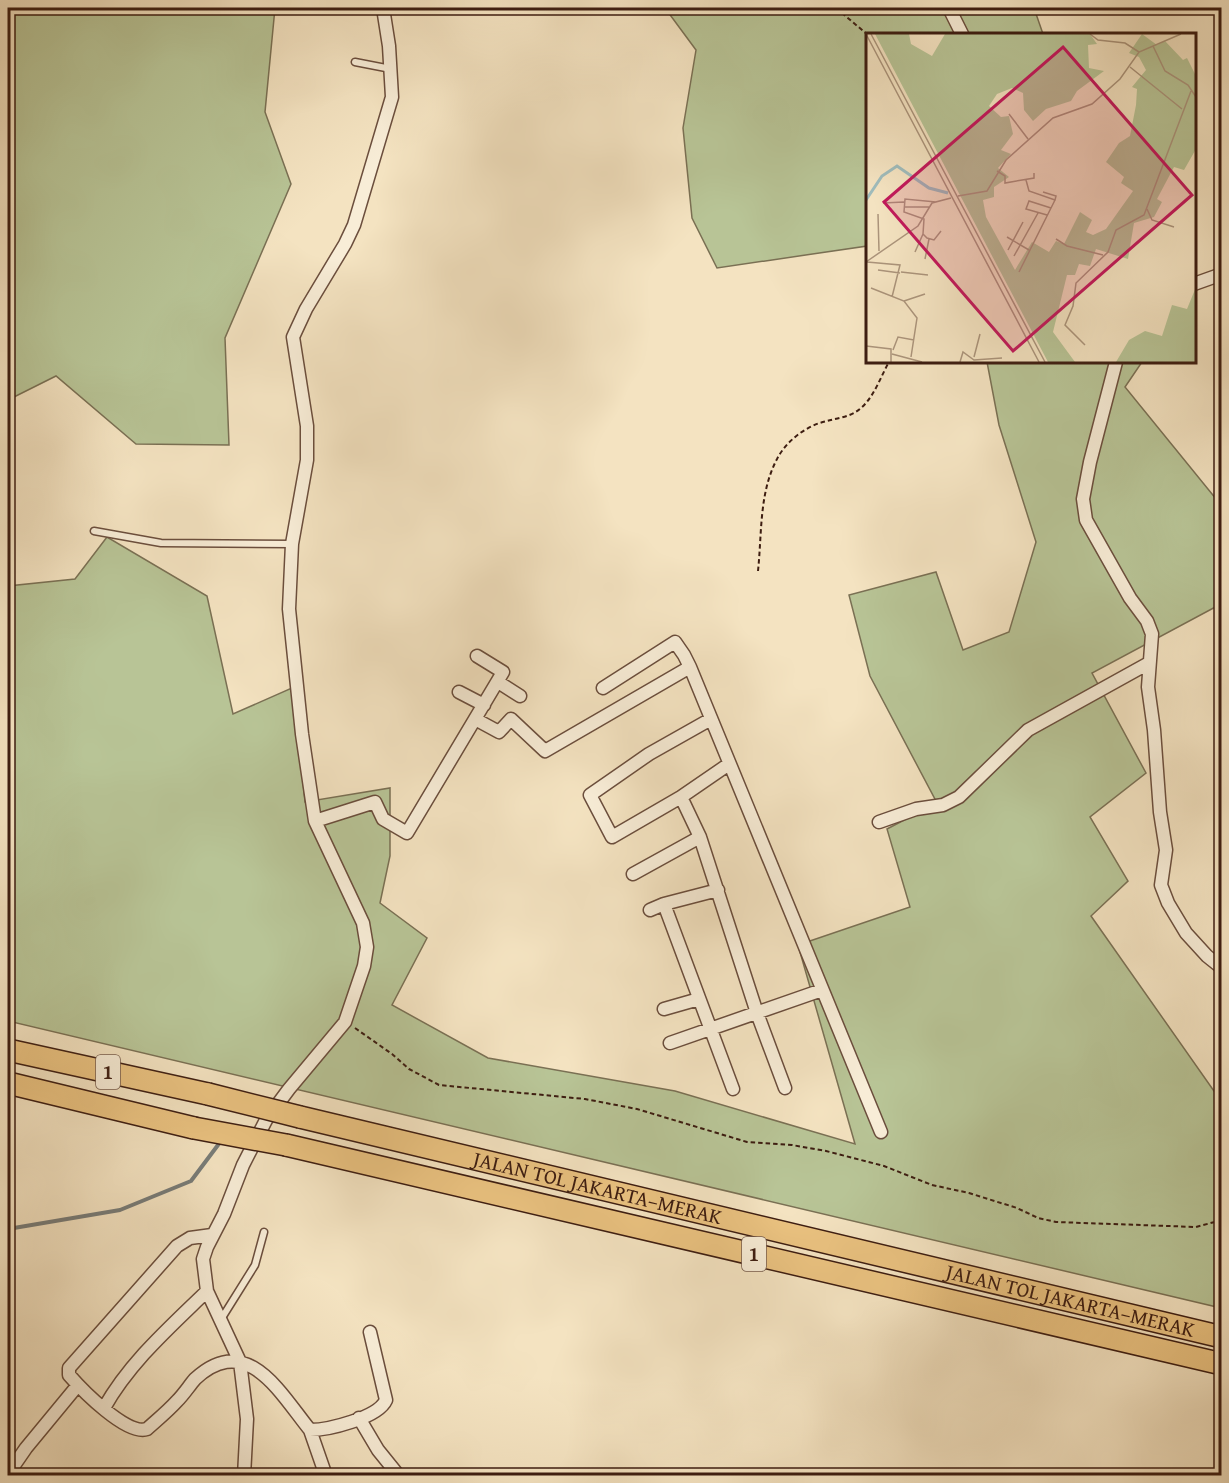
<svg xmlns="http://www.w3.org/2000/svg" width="1229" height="1483" font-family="'Gentium Book Plus',serif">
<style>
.green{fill:#b8c496;stroke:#7a7054;stroke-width:1.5}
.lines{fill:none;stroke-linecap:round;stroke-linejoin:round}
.stream{stroke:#787c78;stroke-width:4}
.service-casing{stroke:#6b4e3d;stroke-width:9}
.minor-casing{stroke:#6b4e3d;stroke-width:15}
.motorway-casing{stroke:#3d1d11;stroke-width:24}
.path{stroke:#3d1d11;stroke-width:2;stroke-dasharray:4.5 3;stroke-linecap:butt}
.service{stroke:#f8edd7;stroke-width:6}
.minor{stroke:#f8edd7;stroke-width:12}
.motorway{stroke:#eac280;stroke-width:21}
.motorway-bridge-casing{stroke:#3d1d11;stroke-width:24;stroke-linecap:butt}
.motorway-bridge{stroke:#eac280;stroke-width:21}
.labels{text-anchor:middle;stroke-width:4.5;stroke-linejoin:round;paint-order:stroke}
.shield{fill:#f8edd7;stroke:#755b4c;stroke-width:1.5}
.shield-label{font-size:20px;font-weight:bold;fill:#3d1d11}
.street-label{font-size:21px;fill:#3d1d11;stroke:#f8edd7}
.inset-river{fill:none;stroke:#9fbcbc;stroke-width:3}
.inset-road{fill:none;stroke:#ab947b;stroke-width:1.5}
.view{fill:#c2185b;fill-opacity:0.15;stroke:#c2185b;stroke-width:3}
.inset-edge{fill:none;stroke:#3d1d11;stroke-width:3}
</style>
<rect width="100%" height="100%" fill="#f4e3c1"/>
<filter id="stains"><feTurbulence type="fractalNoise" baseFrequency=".00333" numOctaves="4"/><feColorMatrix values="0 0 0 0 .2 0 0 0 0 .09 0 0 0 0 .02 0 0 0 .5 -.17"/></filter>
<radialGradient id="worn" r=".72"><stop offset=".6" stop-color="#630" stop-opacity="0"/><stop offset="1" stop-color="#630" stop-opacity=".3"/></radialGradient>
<path class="green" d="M 8,8 L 275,8 L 265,112 L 291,184 L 225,338 L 229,445 L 136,444 L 56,376 L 8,400 Z
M 665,8 L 1034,8 L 1043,34 L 868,34 L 867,246 L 717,268 L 692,218 L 683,128 L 696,50 Z
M 987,362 L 1142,362 L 1125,387 L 1221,505 L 1221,604 L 1092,673 L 1146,773 L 1090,817 L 1128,881 L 1091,916 L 1221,1101 L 1221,1308 L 8,1021 L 8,586 L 75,579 L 107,537 L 207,596 L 233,714 L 294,687 L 305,802 L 390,788 L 390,856 L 380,903 L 427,938 L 392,1005 L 488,1058 L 675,1091 L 855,1144 L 798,945 L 910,907 L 887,829 L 937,803 L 870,676 L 849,595 L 936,572 L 963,650 L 1009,632 L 1036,542 L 999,425 Z"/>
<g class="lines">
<path class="stream" d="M 8,1229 L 120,1210 L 191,1181 L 221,1141"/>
<g class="service-casing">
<path id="service" d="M 355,62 L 391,69
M 94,531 L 161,543 L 292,544
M 220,1321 L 255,1265 L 264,1232"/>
</g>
<g class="minor-casing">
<path id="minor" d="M 949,8 L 962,34
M 1194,284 L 1222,274
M 1116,362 L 1090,462 L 1083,499 L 1086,520 L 1130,598 L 1147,621 L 1152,634 L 1148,687 L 1154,730 L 1160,812 L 1166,850 L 1161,885 L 1168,903 L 1186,933 L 1207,956 L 1222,968
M 690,667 L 881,1132
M 498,682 L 520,696
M 459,692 L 484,705
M 475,719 L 499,732 L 511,719 L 545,751 L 690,667 L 684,655 L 675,642 L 603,688
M 711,719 L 649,754 L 590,795 L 612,837 L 681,797 L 729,764
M 681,797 L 700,837 L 757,1013 L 785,1088
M 315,821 L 375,802 L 383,819 L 407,833 L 503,672 L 477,656
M 879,822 L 916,809 L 943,805 L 959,797 L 1028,730 L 1149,663
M 633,874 L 700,837
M 664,904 L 733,1089
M 650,910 L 664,904 L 718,890
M 664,1009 L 699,999
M 670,1043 L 822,990
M 212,1235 L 190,1238 L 177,1246 L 69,1368 L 69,1375 C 82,1390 127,1436 147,1429 C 157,1420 168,1411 177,1401 C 184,1394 189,1386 195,1379 C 247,1331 280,1393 310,1430 C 328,1430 378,1418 386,1400 L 370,1332
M 104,1408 C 130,1362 169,1328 207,1291
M 359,1418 L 378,1450 L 399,1476
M 310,1430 L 326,1476
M 8,1474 L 26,1448 L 78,1385
M 244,1476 L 247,1419 L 240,1362 L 207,1291 L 203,1259 L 207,1247 L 224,1214 L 243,1165 L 266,1120 L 289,1089 L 345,1022 L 364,966 L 367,947 L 363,923 L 315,821 L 302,734 L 289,609 L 292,544 L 307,460 L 307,426 L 293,337 L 306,309 L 345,244 L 354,225 L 392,97 L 389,46 L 383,8"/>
</g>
<g class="motorway-casing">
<g id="motorway">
<path d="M 8,1050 L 208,1094"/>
<path d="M 8,1083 L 194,1128"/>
<path id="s1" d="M 300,1117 L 1222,1337"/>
<path d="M 286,1145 L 1222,1364"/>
</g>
</g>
<path class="path" d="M 836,8 L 868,35
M 758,571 C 762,533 759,493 777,459 C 786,441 807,425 827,421 C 838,418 851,417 861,408 C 874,397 881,376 889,362
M 355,1028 L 392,1054 L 409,1069 L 439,1085 L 585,1099 L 637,1109 L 747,1142 L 792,1145 L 826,1151 L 884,1166 L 932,1185 L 969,1193 L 1017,1208 L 1038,1218 L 1056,1222 L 1196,1227 L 1222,1220"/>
<use href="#service" class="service"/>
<use href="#minor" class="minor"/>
<use href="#motorway" class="motorway"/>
<g class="motorway-bridge-casing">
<path id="motorway-bridge" d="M 208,1094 L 300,1117
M 194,1128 L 286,1145"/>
</g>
<use href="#motorway-bridge" class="motorway-bridge"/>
</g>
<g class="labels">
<g class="shield">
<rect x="96" y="1055" width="24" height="34" rx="4.5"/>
<rect x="742" y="1237" width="24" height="34" rx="4.5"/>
</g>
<g class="shield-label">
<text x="108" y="1079">1</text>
<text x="754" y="1261">1</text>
</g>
<g class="street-label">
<text dy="7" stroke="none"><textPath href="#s1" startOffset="306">JALAN TOL JAKARTA–MERAK</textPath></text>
<text dy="7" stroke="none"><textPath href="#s1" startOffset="792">JALAN TOL JAKARTA–MERAK</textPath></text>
</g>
</g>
<g transform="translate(866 33)">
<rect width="330" height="330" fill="#f4e3c1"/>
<path d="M 9,1 L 43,1 L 45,11 L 66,23 L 79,1 L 224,1 L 231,11 L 222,12 L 223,35 L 238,38 L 211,58 L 205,68 L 180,76 L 167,88 L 158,77 L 157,60 L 146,55 L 131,61 L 123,73 L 135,84 L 143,83 L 147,101 L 135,117 L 145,121 L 132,135 L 143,144 L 128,154 L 128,164 L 117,167 L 120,184 L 149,237 L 166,209 L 183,219 L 190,208 L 198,211 L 214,179 L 226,187 L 220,199 L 227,202 L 240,196 L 267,158 L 255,150 L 258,144 L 240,129 L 253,110 L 264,103 L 270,72 L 271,56 L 266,54 L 280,37 L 273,24 L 263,20 L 276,1 L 291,12 L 299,8 L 317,27 L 321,25 L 330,43 L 330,116 L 318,137 L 308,134 L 291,166 L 296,169 L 288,184 L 268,190 L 262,226 L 230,216 L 224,233 L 213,231 L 209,242 L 201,242 L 187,299 L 209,329 L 182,329 ZM 330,254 L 330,329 L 250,329 L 263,307 L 279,298 L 296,303 L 306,272 L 321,276 Z" fill="#b8c496"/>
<path class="inset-river" d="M 0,167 L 16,143 L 31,133 L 63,155 L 82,160"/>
<path class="inset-road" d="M 0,1 L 173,329M 5,1 L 179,329M 224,1 L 232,7 L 259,10 L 273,19M 287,13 L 299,38 L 322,52 L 330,64M 264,34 L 316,76M 143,81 L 162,106M 131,138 L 139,143 L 139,150 L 168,145 L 168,140M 160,147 L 163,158 L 189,167 L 190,163 L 177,159M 92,163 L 121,158 L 140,127 L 187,85 L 226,71 L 254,46 L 273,19 L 315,1M 70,169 L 39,166 L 38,179 L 58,186 L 57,201 L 61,205 L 68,207 L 75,198M 17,170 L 38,169M 38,174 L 63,174M 281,176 L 286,187 L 308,194M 12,181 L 13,218M 181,182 L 160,176 L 163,168 L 185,175M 141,204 L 163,217M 190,206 L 201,213 L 237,222M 142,217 L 157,189M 49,219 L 57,201M 148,223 L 172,180M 59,226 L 63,206M 0,229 L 52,193 L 66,170 L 85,165M 1,229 L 34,232 L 26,264M 12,237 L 34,240M 35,239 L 62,242M 153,239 L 189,167M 5,255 L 38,268 L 51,285 L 45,324M 38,268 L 59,261M 219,312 L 199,292 L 207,273 L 210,250 L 242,219 L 250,197 L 278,182 L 325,58M 0,313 L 25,316 L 25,329M 27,317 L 32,304 L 48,307M 26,321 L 56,329M 108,324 L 114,301M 94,329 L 97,319 L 108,327 L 136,325"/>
<path class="view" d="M 197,14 L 326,162 L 147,318 L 18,169 Z"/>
<rect width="330" height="330" class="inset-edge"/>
</g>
<rect width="1229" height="1483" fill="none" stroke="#f4e3c1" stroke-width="30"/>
<rect x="9" y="9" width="1211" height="1465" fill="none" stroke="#3d1d11" stroke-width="3"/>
<rect x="15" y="15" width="1199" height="1453" fill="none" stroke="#3d1d11" stroke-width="1.5"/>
<rect width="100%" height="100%" filter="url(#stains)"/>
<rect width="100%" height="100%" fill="url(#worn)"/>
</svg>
